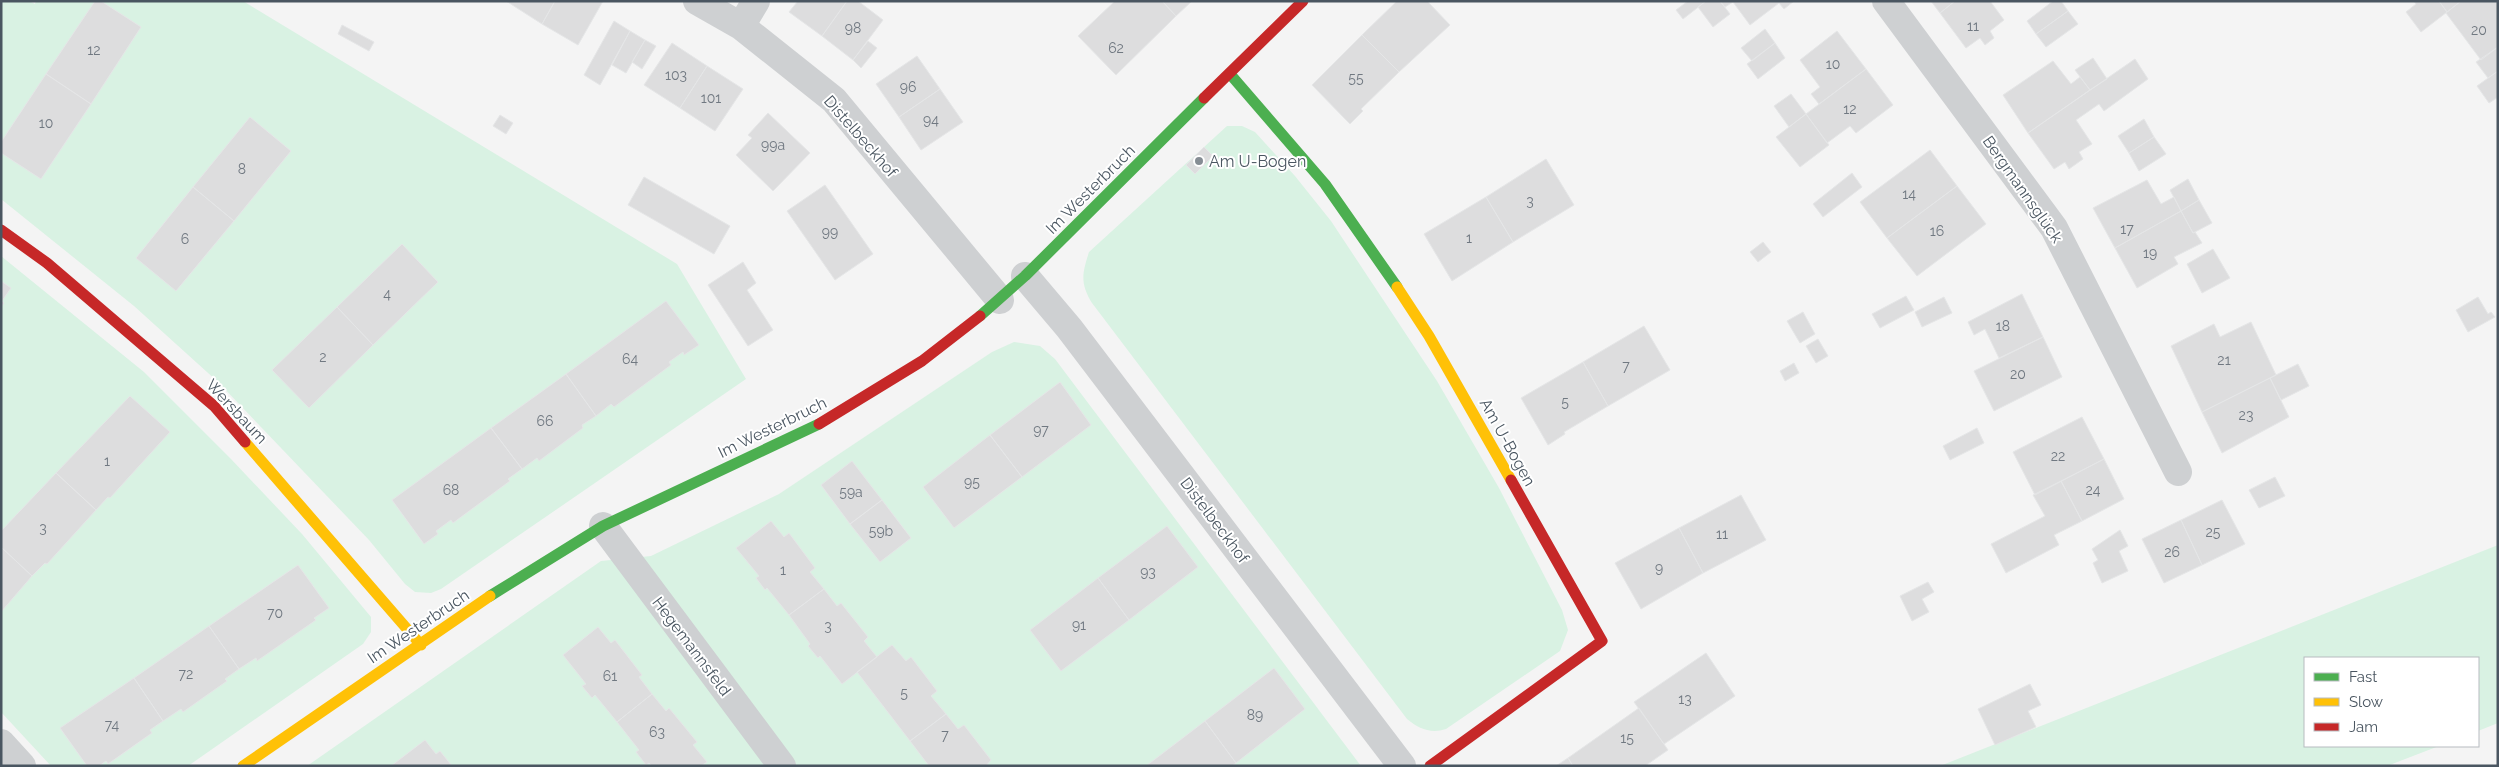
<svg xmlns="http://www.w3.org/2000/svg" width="2499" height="767" font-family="Raleway,sans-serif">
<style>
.green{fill:#d9f2e3}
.building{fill:#ddddde;stroke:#e5e6e7}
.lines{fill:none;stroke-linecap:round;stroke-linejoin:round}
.street{stroke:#ced0d2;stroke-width:28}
.fast{stroke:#4caf50;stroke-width:11}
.slow{stroke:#ffc107;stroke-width:11}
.jam{stroke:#c62828;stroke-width:11}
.poi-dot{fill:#868d94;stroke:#fff;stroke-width:2}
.labels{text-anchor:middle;stroke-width:4;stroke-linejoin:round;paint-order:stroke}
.number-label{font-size:14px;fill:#707881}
.street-label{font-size:16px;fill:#4a5661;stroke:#fff}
.poi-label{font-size:16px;fill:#4a5661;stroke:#fff;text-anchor:start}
</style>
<rect width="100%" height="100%" fill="#f4f4f4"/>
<path class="green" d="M 1,1 L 29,1 L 35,4 L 36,1 L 243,1 L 677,264 L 746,379 L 441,589 L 431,593 L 415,592 L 405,584 L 369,540 L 218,382 L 134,306 L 1,199 Z
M 1227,126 L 1242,126 L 1255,132 L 1295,176 L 1331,221 L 1437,381 L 1499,488 L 1562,610 L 1568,630 L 1560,651 L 1446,729 C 1431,734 1419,729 1407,719 L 1092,303 C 1080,283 1082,274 1089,252 Z
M 1,256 L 144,372 L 231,459 L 302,534 L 371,617 L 371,632 L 363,644 L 188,766 L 51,766 L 1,712 Z
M 1014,342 L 1040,346 L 1055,359 L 1361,766 L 307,766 L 601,561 L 651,556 L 779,494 L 992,352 Z
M 2498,545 L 2498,723 L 2478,731 L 2478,658 L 2305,658 L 2305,746 L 2439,746 L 2387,766 L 1940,766 Z"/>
<path class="building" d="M 95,1 L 101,1 L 141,27 L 91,104 L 46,74 Z
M 506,1 L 555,1 L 542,24 Z
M 555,1 L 603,1 L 578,45 L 542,24 Z
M 798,1 L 847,1 L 822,36 L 789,12 Z
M 847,1 L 858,1 L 883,20 L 853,60 L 822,36 Z
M 1115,1 L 1162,1 L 1176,16 L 1116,75 L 1078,36 Z
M 1162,1 L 1192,1 L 1176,16 Z
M 1397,1 L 1427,1 L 1450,25 L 1399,72 L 1362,35 Z
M 1688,1 L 1706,1 L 1683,19 L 1676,10 Z
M 1706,1 L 1720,1 L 1730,14 L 1713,27 L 1698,7 Z
M 1720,1 L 1794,1 L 1784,9 L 1779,3 L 1750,25 L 1733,2 L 1725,7 Z
M 1931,1 L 1955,1 L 1940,13 Z
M 1955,1 L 1990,1 L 2004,20 L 1990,31 L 1994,38 L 1985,45 L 1980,38 L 1966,48 L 1940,13 Z
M 2053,1 L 2061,1 L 2068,11 L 2036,34 L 2027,21 Z
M 2414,1 L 2439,1 L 2447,12 L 2421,32 L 2406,12 L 2416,4 Z
M 2439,1 L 2461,1 L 2447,12 Z
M 2461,1 L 2498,1 L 2498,47 L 2481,60 L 2446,13 Z
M 2068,11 L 2078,24 L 2046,47 L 2036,34 Z
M 614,21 L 630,31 L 600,85 L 584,75 Z
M 342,25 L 374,42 L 369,51 L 338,34 Z
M 1765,29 L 1775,43 L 1752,61 L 1741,48 Z
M 630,31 L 645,40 L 626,73 L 612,65 Z
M 1837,31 L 1866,69 L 1819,104 L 1811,94 L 1820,87 L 1800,60 Z
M 1362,35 L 1399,72 L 1361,109 L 1363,111 L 1350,124 L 1312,85 Z
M 645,40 L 656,46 L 642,69 L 632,62 Z
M 868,41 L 877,48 L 861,68 L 853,60 Z
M 672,43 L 707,66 L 680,108 L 644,85 Z
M 1775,43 L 1785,58 L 1758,79 L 1747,64 Z
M 2498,47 L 2498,71 L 2488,78 L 2476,62 Z
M 917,56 L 940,89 L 899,117 L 876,84 Z
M 2093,58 L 2107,79 L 2090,90 L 2075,70 Z
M 2135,59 L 2148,79 L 2104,111 L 2099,104 L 2076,120 L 2092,144 L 2079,152 L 2083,159 L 2069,169 L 2065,162 L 2054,169 L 2028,133 Z
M 2053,61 L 2071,84 L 2080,77 L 2090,90 L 2028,133 L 2003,95 Z
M 707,66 L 743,89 L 715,131 L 680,108 Z
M 1866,69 L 1893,105 L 1856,133 L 1850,126 L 1827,143 L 1806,114 Z
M 2498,71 L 2498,97 L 2489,103 L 2477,86 Z
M 46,74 L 91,104 L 41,179 L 1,153 L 1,142 Z
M 940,89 L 963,122 L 921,150 L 899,117 Z
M 1791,94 L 1806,114 L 1789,127 L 1774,106 Z
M 768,113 L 810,153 L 773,191 L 736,155 L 752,138 L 748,135 Z
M 1806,114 L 1829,145 L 1800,167 L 1776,137 Z
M 500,115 L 513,123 L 506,134 L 493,126 Z
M 250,117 L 291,151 L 234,221 L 193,187 Z
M 2144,119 L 2154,137 L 2129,153 L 2118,136 Z
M 2154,137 L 2166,154 L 2139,171 L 2129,153 Z
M 1204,147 L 1213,156 L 1195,174 L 1186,165 Z
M 1930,150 L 1957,186 L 1887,238 L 1860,202 Z
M 1546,159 L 1574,205 L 1513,242 L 1486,197 Z
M 1852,173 L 1862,187 L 1823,217 L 1813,204 Z
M 644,177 L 730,226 L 714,254 L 628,205 Z
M 2188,179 L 2199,200 L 2181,211 L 2170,190 Z
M 2147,180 L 2161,204 L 2174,197 L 2181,211 L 2115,248 L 2093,208 Z
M 825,185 L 873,254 L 835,280 L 787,211 Z
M 1957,186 L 1986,224 L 1917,276 L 1887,238 Z
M 193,187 L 234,221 L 176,291 L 136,258 Z
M 1486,197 L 1513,242 L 1452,281 L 1424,234 Z
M 2199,200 L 2212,223 L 2193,233 L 2181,211 Z
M 2181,211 L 2193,233 L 2195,232 L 2202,243 L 2174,257 L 2178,264 L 2137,288 L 2115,248 Z
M 1763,242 L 1771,252 L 1758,262 L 1750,252 Z
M 402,244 L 438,282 L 373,345 L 337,307 Z
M 2213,249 L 2230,278 L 2202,293 L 2187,264 Z
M 743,262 L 756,283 L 747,290 L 773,330 L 748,346 L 708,285 Z
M 1,281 L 11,288 L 2,301 L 4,303 L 1,307 Z
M 2022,294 L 2043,337 L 1999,358 L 1985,329 L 1974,335 L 1968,322 Z
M 1906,296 L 1914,310 L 1880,328 L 1872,314 Z
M 1944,297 L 1952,313 L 1922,327 L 1915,312 Z
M 2478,297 L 2488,314 L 2491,312 L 2495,317 L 2468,332 L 2456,310 Z
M 666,301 L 699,345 L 684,355 L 683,352 L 669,362 L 671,365 L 614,407 L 611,404 L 596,416 L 566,374 Z
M 337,307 L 373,345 L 309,408 L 272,370 Z
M 1803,312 L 1815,334 L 1800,343 L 1787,321 Z
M 2251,322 L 2276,375 L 2202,412 L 2171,346 L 2214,324 L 2220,337 Z
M 1644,326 L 1670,370 L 1608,406 L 1583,362 Z
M 2043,337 L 2062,377 L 1994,411 L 1974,371 Z
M 1818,339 L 1828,356 L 1816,363 L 1806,346 Z
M 1583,362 L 1608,406 L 1564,432 L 1565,434 L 1548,445 L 1521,398 Z
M 1794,363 L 1799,373 L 1785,381 L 1780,371 Z
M 2298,364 L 2309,386 L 2281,400 L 2270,378 Z
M 566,374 L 596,416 L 582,425 L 583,428 L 539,461 L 537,458 L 522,469 L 491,428 Z
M 2270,378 L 2289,417 L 2222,453 L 2202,412 Z
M 1060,382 L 1091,425 L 1022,477 L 990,435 Z
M 130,396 L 170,432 L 110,498 L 108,497 L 96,510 L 56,473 Z
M 2082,417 L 2104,459 L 2035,495 L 2013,452 Z
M 491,428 L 522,469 L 508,479 L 510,481 L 453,523 L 451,520 L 436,531 L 438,534 L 424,544 L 392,500 Z
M 1977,428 L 1984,443 L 1950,460 L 1943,446 Z
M 990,435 L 1022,477 L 954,528 L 923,487 Z
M 2104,459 L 2124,499 L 2082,521 L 2061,481 Z
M 852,461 L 882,500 L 850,524 L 821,485 Z
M 56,473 L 96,510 L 47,564 L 45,563 L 32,576 L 1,547 L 1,531 Z
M 2275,477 L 2285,496 L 2259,508 L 2249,490 Z
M 2061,481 L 2082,521 L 2054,535 L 2059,545 L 2006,573 L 1991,544 L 2045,516 L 2033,495 Z
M 1741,495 L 1766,540 L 1703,573 L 1679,528 Z
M 882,500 L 911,538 L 880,562 L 850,524 Z
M 2222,500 L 2245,544 L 2202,565 L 2181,520 Z
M 2181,520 L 2202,565 L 2164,583 L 2142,539 Z
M 771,521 L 784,537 L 789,533 L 815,568 L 810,572 L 824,589 L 789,615 L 767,588 L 765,590 L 756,578 L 759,576 L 736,548 Z
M 1167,526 L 1198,567 L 1129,620 L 1098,578 Z
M 1679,528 L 1703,573 L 1641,609 L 1615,563 Z
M 2120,530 L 2128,546 L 2119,551 L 2128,571 L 2102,583 L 2093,563 L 2098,560 L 2092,549 Z
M 1,547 L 32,576 L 1,612 Z
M 298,565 L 329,608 L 314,618 L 316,620 L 257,661 L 256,658 L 239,669 L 209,626 Z
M 1098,578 L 1129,620 L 1061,671 L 1030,630 Z
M 1928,582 L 1934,592 L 1922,599 L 1929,612 L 1912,621 L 1900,596 Z
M 824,589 L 837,606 L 841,603 L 868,637 L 864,641 L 877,657 L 842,684 L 820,656 L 818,658 L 808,646 L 810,644 L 789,615 Z
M 209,626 L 239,669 L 225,679 L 227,681 L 183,712 L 181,709 L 163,721 L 134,678 Z
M 598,627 L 611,643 L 615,640 L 642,675 L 639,677 L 652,694 L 617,722 L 595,695 L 592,698 L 582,686 L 586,684 L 563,655 Z
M 892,645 L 906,661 L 911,657 L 937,691 L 931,696 L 946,714 L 910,741 L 857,672 Z
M 1706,653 L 1735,696 L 1664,744 L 1634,702 Z
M 1274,668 L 1305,709 L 1236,763 L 1205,721 Z
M 134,678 L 163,721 L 150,730 L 152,733 L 108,764 L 106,761 L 99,766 L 87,766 L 60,728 Z
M 2030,684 L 2041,705 L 2028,711 L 2036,727 L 1995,745 L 1978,709 Z
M 652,694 L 666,711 L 669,708 L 697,742 L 693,745 L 707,762 L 701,766 L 652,766 L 649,763 L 646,765 L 636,752 L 639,750 L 617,722 Z
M 1639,708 L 1668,750 L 1645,766 L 1573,766 L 1568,758 Z
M 946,714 L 958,729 L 964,725 L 991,760 L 986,766 L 929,766 L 910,741 Z
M 1205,721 L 1236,763 L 1232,766 L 1146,766 Z
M 425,740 L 436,754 L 440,751 L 452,766 L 391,766 Z
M 1568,758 L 1573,766 L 1556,766 Z"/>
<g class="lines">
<path class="street" d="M 697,1 L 741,26 L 834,100 L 1000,300
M 1886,1 L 2054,228 L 2178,472
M 741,26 L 756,1
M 1025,276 L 1069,328 L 1402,766
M 603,526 L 782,766
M 1,743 L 22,766"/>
<path class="fast" d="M 1230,74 L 1325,184 L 1397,287
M 980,316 L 1025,276 L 1204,98
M 490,596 L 603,526 L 819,424"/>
<path class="slow" d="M 1397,287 L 1429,336 L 1511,480
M 245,442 L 421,645
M 243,766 L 490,596"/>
<path class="jam" d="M 1204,98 L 1303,1
M 1,230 L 47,263 L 214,406 L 245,442
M 819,424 L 922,361 L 980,316
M 1430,766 L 1602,641 L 1511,480"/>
</g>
<circle class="poi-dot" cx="1199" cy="161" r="5"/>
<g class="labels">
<g class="number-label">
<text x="1973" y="31">11</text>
<text x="853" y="33">98</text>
<text x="2479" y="35">20</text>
<text x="1116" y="53">62</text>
<text x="94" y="55">12</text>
<text x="1833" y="69">10</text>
<text x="676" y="80">103</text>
<text x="1356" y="83">55</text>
<text x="908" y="92">96</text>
<text x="711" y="103">101</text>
<text x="1850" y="114">12</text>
<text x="931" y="125">94</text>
<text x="46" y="128">10</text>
<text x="773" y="150">99a</text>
<text x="242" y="174">8</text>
<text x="1909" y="199">14</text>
<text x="1530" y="206">3</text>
<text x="2127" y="234">17</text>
<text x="1937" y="236">16</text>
<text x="830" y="237">99</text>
<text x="1469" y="243">1</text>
<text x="185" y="244">6</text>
<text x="2150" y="258">19</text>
<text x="387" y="299">4</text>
<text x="2003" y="331">18</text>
<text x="323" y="362">2</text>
<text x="630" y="364">64</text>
<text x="2224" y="365">21</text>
<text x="1626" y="371">7</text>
<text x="2018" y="379">20</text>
<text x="1565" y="407">5</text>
<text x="2246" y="420">23</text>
<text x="545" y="426">66</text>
<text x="1041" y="435">97</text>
<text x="2058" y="461">22</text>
<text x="107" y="466">1</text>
<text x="972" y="487">95</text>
<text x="451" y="495">68</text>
<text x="2093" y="495">24</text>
<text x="851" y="497">59a</text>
<text x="43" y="533">3</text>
<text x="881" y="536">59b</text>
<text x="2213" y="537">25</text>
<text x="1722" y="539">11</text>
<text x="2172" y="557">26</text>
<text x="1659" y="573">9</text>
<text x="783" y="575">1</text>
<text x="1148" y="577">93</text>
<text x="275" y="618">70</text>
<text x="1079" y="630">91</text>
<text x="828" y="631">3</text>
<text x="186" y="679">72</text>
<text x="610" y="681">61</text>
<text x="904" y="698">5</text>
<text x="1685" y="704">13</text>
<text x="1255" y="720">89</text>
<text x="112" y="730">74</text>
<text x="657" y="737">63</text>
<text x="945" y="740">7</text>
<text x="1627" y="743">15</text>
</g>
<g class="street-label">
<text transform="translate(861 136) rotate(49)" y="6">Distelbeckhof</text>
<text transform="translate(1090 189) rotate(-45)" y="6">Im Westerbruch</text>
<text transform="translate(2023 189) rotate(55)" y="6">Bergmannsglück</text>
<text transform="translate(237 411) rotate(47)" y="6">Wersbaum</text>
<text transform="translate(772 427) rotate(-26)" y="6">Im Westerbruch</text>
<text transform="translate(1508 442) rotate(61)" y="6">Am U-Bogen</text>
<text transform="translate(1215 520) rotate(53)" y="6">Distelbeckhof</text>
<text transform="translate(418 626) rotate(-34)" y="6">Im Westerbruch</text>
<text transform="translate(692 646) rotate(53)" y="6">Hegemannsfeld</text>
</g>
<g class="poi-label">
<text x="1209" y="167">Am U-Bogen</text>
</g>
</g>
<rect width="2499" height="767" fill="none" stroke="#4a5661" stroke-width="5"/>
<rect x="2304" y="657" width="175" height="90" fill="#ffffff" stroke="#b7bbc0"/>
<rect x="2314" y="673" width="25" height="8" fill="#4caf50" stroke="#b7bbc0"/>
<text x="2349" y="682" font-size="15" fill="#4a5661">Fast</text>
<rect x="2314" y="698" width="25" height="8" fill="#ffc107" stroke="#b7bbc0"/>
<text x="2349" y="707" font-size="15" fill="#4a5661">Slow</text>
<rect x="2314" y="723" width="25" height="8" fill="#c62828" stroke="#b7bbc0"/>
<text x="2349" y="732" font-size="15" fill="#4a5661">Jam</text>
</svg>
